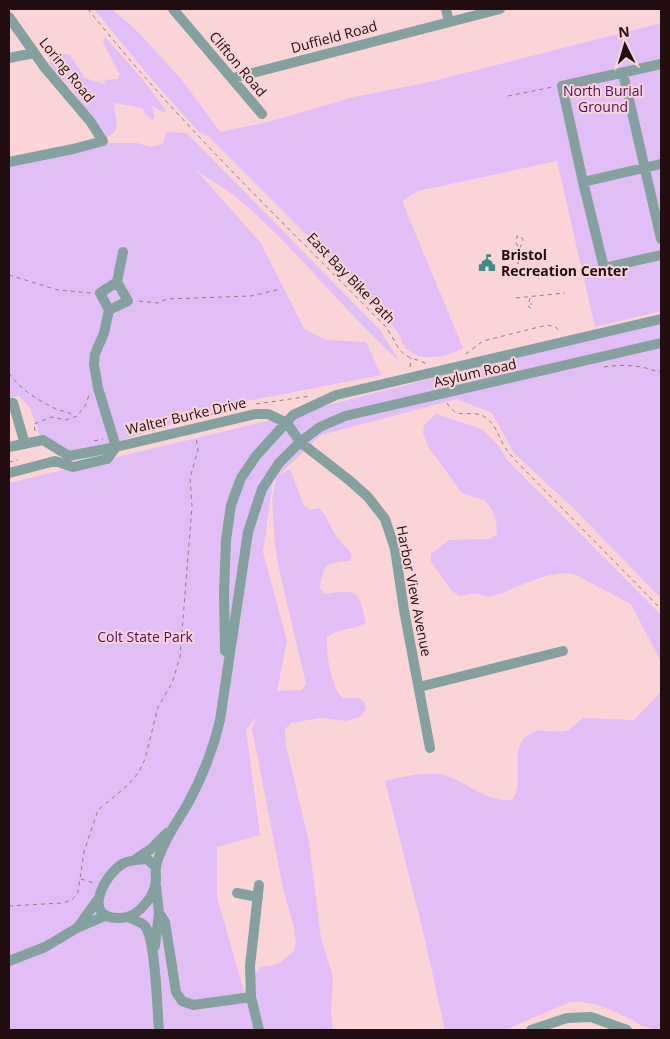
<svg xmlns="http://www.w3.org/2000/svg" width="670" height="1039" font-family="'Open Sans',sans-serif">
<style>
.green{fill:#e2bef6;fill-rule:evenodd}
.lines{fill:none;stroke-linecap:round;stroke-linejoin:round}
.path{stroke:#997a7d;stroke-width:1;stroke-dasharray:4 4;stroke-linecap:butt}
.minor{stroke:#84a1a0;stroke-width:10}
.labels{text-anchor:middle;stroke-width:4;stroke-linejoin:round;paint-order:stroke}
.street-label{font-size:14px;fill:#220d10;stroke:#fbd4d7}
.park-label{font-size:14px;fill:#4f0e69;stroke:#fbd4d7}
.poi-label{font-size:14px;font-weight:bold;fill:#220d10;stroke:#fbd4d7;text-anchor:start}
</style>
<rect width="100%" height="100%" fill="#fbd4d7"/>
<path class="green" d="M 94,9 L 112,9 L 138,32 L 182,80 L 220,132 L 268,122 L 354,97 L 425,83 L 661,23 L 661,311 L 595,327 L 557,161 L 418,191 L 402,201 L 463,348 C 449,357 419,363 406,348 C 402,345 402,339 399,335 C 391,322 379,311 369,300 C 317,244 262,190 208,136 L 199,132 L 153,81 Z
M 105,37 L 140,76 L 165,109 L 165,113 L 152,106 L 155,118 L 152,120 L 146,115 L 142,108 L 115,103 C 111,116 126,129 106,138 L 67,82 L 60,78 L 50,65 L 49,57 L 54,51 L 70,55 L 85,78 L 104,84 L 105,80 L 117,79 L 120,75 L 103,42 Z
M 166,132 L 187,133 L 380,330 L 400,362 C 345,312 299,252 243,203 C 229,190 211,181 196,170 L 260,242 L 305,330 L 326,340 L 366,342 L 381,375 L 247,401 L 122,440 L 70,452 L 40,436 L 30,408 L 19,396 L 9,398 L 9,166 L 103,143 L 137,143 L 151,147 L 163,144 Z
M 661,319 L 661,598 L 571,506 L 514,453 L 492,413 L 457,399 L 321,435 L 277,477 L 290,469 L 304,506 L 311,510 L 319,508 L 324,514 L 336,536 L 352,554 L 350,561 C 326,562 323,565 320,588 L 325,594 C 359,589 358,590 366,623 C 354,630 339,628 327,637 C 326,654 331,685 342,698 L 357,698 L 364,701 L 366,709 L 361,716 L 354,719 L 346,721 L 321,718 L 291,723 L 285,729 L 286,745 L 309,842 L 321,938 L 333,977 L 331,1009 L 333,1030 L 9,1030 L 9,483 L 267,421 ZM 276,478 L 272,501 L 275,545 L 279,569 L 306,684 L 302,690 L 277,691 L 287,641 L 263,552 L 273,481 ZM 256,717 L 252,729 L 284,893 L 294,928 L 296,943 L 294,951 L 282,961 L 275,965 L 260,967 L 244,991 L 217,897 L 217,847 L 260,835 L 246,730 Z
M 436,414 L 482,429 L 499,446 L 507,460 L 661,615 L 661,662 L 631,604 L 574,574 C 550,569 519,587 497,595 L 489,597 L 475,593 L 460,596 L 453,592 L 431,562 L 431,554 L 449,540 L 489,539 L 497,535 L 496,520 L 490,506 L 484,500 L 462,493 L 429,448 L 423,433 L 424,425 Z
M 661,692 L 661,1030 C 649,1030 639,1024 628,1018 C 610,1009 590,1000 570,1002 L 505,1030 L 445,1030 L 423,931 L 385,781 C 400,777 432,770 447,776 C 470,784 486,802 512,800 C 527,781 506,747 531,733 C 542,727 554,734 565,731 C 572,730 576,722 583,718 L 634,720 Z"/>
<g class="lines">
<path class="path" d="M 88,9 C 178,123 284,223 385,326 C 392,334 397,349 404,354 C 410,359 420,360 427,364
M 508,96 L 553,87
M 518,264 L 518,255 L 520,249 L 520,248 L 523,240 L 521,236 L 517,236 L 516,243 C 519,249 525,253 529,261
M 9,275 L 58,290 L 91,293
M 516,298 L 565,293
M 530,298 L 528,306 L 531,308 L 532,304 L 530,304
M 139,301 L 158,303 L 167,299 L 251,296 L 281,289
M 466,354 L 483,341 L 547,325 L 556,327 L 560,333
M 410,367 L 411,358
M 604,367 C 622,364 641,365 658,372 L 661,371
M 9,373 C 20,390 38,400 56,409 C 61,411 66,411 71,414 L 72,417
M 447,403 C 458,422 470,408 485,417 C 496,425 498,435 504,446 C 507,451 511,455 514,459 L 661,609
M 256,404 L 311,396
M 202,416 L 213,414
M 35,431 L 34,424 L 52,417 L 66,420 L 77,416 L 85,406 L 89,395
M 94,441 L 103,439
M 9,462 L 18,460
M 81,879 L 94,883
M 9,906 L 62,903 L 72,900 L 78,892 L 84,852 L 98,810 L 128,785 L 139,772 L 145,759 L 158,707 L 172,683 L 180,657 L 192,506 L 190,478 L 198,450 L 196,437"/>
<path class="minor" d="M 173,9 L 262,114
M 446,9 L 449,22
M 9,17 L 45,68 L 90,121 L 103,141 L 73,149 L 9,162
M 9,58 L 34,53
M 661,64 L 562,86 L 583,182 L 661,164
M 623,73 L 661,239
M 233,78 L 500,9
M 583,182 L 604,268 L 661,255
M 117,282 L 123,252
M 9,403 L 13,403 L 25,444
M 9,447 L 43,440 L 69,456 L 116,447 L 98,388 L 94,364 L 95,354 L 104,333 L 109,310 L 100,293 L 117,282 L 128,301 L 109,310
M 9,473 L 55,461 L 73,467 L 107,459 L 116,447 L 255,414 L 268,414 L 287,423 L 300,442 L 349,480 L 368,497 L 385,519 L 395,549 L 404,610 L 430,748
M 225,651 L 224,592 L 226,540 L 231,505 L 241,478 L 256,456 L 293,415 L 336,395 L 661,319
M 419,687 L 563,651
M 136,859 L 151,849 L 167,833
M 156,867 L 147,859 C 139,860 131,860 124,863 C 105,873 81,918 118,918 C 131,918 138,913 146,903 C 152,896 156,887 156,878 C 156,875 155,870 156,867 C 157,860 161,852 164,845 C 170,831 179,819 187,805 C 202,778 213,750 220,720 L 248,532 L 262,489 L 279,463 L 300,442 L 320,427 L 345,416 L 661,343
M 237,893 L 258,897
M 159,913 L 165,922 L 176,992 L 182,1001 L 193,1005 L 251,997 L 250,966 L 259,885
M 128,917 C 133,920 142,922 145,926 C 156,940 157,1010 159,1030
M 78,927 L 99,898
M 155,946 L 159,913 L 156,886
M 9,961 L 45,947 L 77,928 L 105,916
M 251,997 L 259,1030
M 531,1030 L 567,1018 L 591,1017 L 627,1030"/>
</g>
<defs>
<g id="civic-bare" transform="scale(1.35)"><path d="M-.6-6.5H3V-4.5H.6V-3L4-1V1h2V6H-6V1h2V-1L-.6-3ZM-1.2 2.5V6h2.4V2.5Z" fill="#418887" stroke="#fbd4d7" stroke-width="2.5" paint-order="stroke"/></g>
</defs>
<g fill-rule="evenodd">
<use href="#civic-bare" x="487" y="263"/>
</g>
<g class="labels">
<g class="street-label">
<text transform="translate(334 37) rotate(-15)" y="5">Duffield Road</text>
<text transform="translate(238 64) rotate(50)" y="5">Clifton Road</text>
<text transform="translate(67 70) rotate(51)" y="5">Loring Road</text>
<text transform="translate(351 278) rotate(46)" y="5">East Bay Bike Path</text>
<text transform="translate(475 373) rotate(-13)" y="5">Asylum Road</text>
<text transform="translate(186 416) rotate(-13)" y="5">Walter Burke Drive</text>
<text transform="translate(414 591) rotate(79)" y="5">Harbor View Avenue</text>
</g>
<g class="park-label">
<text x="603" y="96">North Burial<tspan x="603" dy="16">Ground</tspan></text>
<text x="145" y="642">Colt State Park</text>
</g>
<g class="poi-label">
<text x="501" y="260">Bristol<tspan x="501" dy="16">Recreation Center</tspan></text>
</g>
</g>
<rect width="670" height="1039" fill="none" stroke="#220d10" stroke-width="20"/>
<g transform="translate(625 45) rotate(355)" stroke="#fbd4d7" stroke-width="4" paint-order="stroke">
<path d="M0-4L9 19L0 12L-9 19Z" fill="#220d10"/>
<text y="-8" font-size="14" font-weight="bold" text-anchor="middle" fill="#220d10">N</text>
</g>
</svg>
